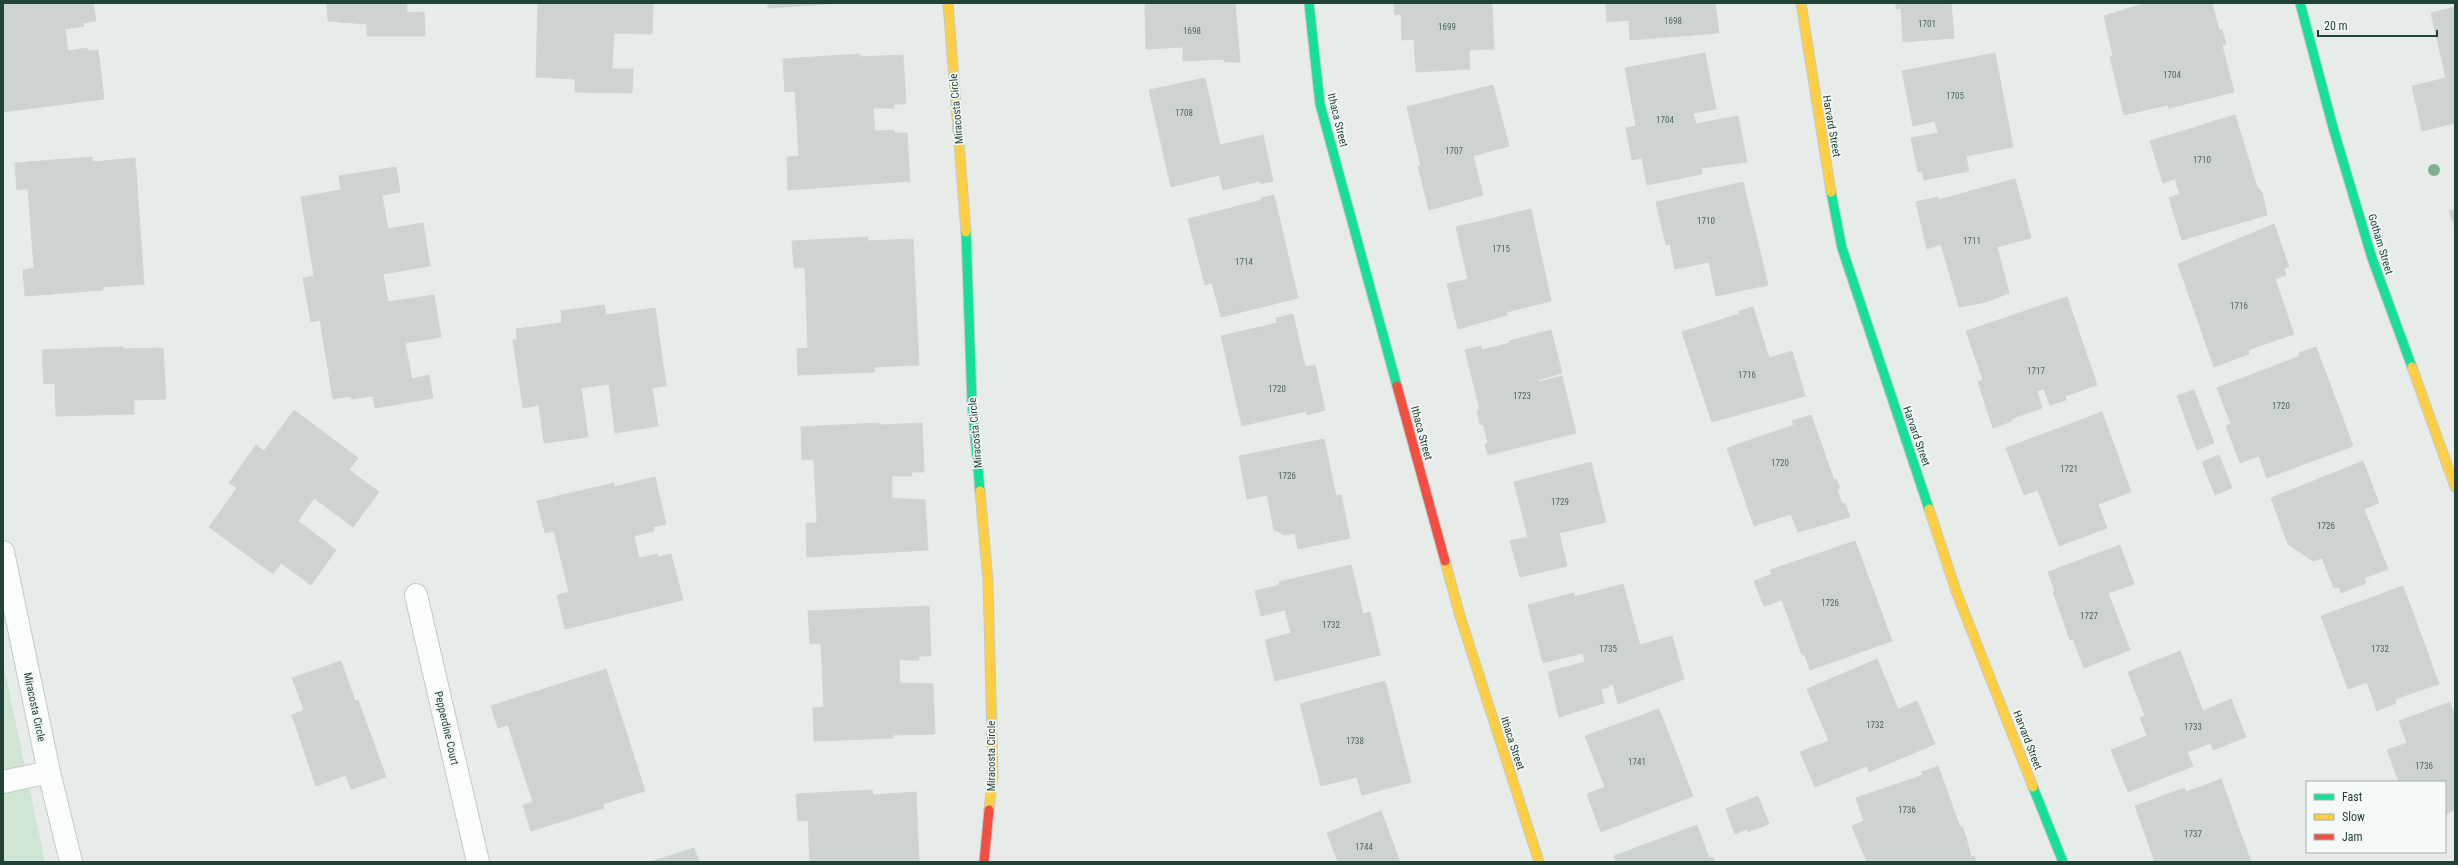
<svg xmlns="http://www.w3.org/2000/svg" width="2458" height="865" font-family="'Roboto Condensed',sans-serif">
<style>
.green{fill:#cfe6d4}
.building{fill:#cdd3d1;stroke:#cfd5d2}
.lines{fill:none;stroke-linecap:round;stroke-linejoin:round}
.street-casing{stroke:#c4c9c6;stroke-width:24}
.fast-casing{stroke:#c2cac6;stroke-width:11}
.slow-casing{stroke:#c2cac6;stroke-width:11}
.jam-casing{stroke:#c2cac6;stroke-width:11}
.street{stroke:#fbfcfc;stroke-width:22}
.fast{stroke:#16e098;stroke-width:9}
.slow{stroke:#ffcf43;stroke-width:9}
.jam{stroke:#f24e42;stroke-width:9}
.tree{fill:#7daf8e}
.labels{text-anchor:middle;stroke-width:3.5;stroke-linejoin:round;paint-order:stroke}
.number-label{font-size:9px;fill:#4d675e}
.street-label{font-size:11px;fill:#214237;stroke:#f5faf7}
</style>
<rect width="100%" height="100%" fill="#e7ece9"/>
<path class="green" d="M 3,662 L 45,862 L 3,862 Z"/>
<path class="building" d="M 3,3 L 93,3 L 96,21 L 83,23 L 84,26 L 65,29 L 68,51 L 87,48 L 88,51 L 98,50 L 104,99 L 3,112 Z
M 327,3 L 407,3 L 407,13 L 424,12 L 425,36 L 367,36 L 367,24 L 328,21 Z
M 538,3 L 653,3 L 652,34 L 614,33 L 612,69 L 633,69 L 632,93 L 575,92 L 575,79 L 536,77 Z
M 768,3 L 844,3 L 768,8 Z
M 1145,3 L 1235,3 L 1240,62 L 1225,62 L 1224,59 L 1183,61 L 1183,47 L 1146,49 Z
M 1394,3 L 1492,3 L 1494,49 L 1469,50 L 1470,69 L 1416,72 L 1414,39 L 1402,40 L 1401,14 L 1395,15 Z
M 1606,3 L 1715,3 L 1719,33 L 1630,40 L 1629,20 L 1607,22 Z
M 1896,3 L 1951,3 L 1954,38 L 1903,42 L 1901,8 L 1896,9 Z
M 2146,3 L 2212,3 L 2219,30 L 2222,30 L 2226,44 L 2222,45 L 2234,92 L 2169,108 L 2168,105 L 2124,115 L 2110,57 L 2113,56 L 2104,16 Z
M 2455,7 L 2455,123 L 2422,131 L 2412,86 L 2446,78 L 2431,13 Z
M 1705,53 L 1716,109 L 1693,113 L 1696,124 L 1738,116 L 1747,162 L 1701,168 L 1702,174 L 1647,185 L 1642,158 L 1632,160 L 1626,128 L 1636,126 L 1625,68 Z
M 1995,53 L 2013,147 L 1966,156 L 1969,171 L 1924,180 L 1922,171 L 1918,172 L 1911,138 L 1938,133 L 1935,121 L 1913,126 L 1902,71 Z
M 860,54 L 860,57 L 903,55 L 906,104 L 894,104 L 894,108 L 873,108 L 875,131 L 894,130 L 895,133 L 907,133 L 910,181 L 788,190 L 787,157 L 799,156 L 795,91 L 785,92 L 783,59 Z
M 1205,78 L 1220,145 L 1263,135 L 1273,181 L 1260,184 L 1260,181 L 1223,190 L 1219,175 L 1171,187 L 1149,90 Z
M 1493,85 L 1509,146 L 1473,156 L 1483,195 L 1429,210 L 1418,166 L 1421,166 L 1407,107 Z
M 2235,115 L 2257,187 L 2262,192 L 2267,215 L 2182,240 L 2169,198 L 2180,194 L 2175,179 L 2163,183 L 2150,141 Z
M 92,157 L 93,162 L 135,158 L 144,284 L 103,287 L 103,290 L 25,296 L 23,270 L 34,268 L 28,189 L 17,190 L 15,163 Z
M 396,167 L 400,192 L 382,195 L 388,229 L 423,223 L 430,266 L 383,274 L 388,302 L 434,295 L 441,337 L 405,343 L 412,379 L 429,375 L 433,398 L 375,408 L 373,396 L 351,399 L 351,396 L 333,399 L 320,320 L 311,322 L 303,278 L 314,276 L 301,197 L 341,190 L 339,176 Z
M 2015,179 L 2031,238 L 1997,247 L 2009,293 L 1986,302 L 1959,307 L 1941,244 L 1927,249 L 1916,202 L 1938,197 L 1938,200 Z
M 1743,182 L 1768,285 L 1716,296 L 1709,262 L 1675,269 L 1670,244 L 1666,245 L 1656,202 Z
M 1274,195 L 1298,298 L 1221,317 L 1212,283 L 1205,285 L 1188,219 L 1262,200 L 1261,198 Z
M 1531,209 L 1551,301 L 1507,312 L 1507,315 L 1458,329 L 1447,284 L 1468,279 L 1456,227 Z
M 2455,209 L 2455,228 L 2449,211 Z
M 2274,224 L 2289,267 L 2284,268 L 2286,275 L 2275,279 L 2294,334 L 2248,350 L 2249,354 L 2214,367 L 2178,264 Z
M 868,237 L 868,241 L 913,239 L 919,365 L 874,367 L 875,372 L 798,375 L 797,349 L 808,348 L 805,267 L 794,268 L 792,241 Z
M 2067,297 L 2097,385 L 2065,396 L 2066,400 L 2050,405 L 2044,389 L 2037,391 L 2042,408 L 2011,419 L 2012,421 L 1993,428 L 1978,382 L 1983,380 L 1966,331 Z
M 604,305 L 606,315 L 655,308 L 666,386 L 652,388 L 658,426 L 615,433 L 609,384 L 581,388 L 588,437 L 544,443 L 539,405 L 523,408 L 513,340 L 517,339 L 516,329 L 562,323 L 561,311 Z
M 1753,307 L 1769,358 L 1792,351 L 1805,396 L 1712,422 L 1682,332 L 1739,314 L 1739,311 Z
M 1293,314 L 1305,367 L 1315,365 L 1325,410 L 1307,415 L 1306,411 L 1242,426 L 1221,336 L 1277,323 L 1276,318 Z
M 1551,330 L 1562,373 L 1538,380 L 1538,382 L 1562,376 L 1576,433 L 1488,455 L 1485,444 L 1488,443 L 1483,424 L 1480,425 L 1477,411 L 1480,410 L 1465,350 L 1481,346 L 1482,350 L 1510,343 L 1509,341 Z
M 123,347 L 123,349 L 163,348 L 166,399 L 134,400 L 134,414 L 56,416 L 55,383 L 44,384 L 42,350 Z
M 2316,347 L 2353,446 L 2267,478 L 2259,456 L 2240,463 L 2226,426 L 2231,424 L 2217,388 L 2300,356 L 2299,353 Z
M 2194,390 L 2214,443 L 2197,450 L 2177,396 Z
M 294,410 L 358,458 L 349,470 L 379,492 L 353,527 L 314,498 L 298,521 L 336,550 L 311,585 L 281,563 L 273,574 L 209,527 L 237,488 L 229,483 L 256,445 L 264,451 Z
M 2102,412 L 2131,492 L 2098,504 L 2107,528 L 2059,546 L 2038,490 L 2024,495 L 2006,448 Z
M 1811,415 L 1834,480 L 1836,479 L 1840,488 L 1837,489 L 1842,504 L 1845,503 L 1850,517 L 1798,532 L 1791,514 L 1754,526 L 1727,448 L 1794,425 L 1792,421 Z
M 879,423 L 879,425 L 922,423 L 924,472 L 911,472 L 912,476 L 892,476 L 892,498 L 925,500 L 928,550 L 807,557 L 806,523 L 817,523 L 814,459 L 802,460 L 801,427 Z
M 1324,439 L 1336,496 L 1341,495 L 1350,538 L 1298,549 L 1295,533 L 1285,535 L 1274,530 L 1267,495 L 1247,499 L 1239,456 Z
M 2219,455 L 2232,488 L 2215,495 L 2202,462 Z
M 2363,461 L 2379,503 L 2364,509 L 2388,569 L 2364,578 L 2366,583 L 2341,593 L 2339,587 L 2334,588 L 2322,558 L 2313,561 L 2288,544 L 2271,498 Z
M 1591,462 L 1606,522 L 1559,533 L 1567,566 L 1520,577 L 1510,541 L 1528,537 L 1514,482 Z
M 655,477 L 666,524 L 653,527 L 654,531 L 634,536 L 639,558 L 658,554 L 658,557 L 671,554 L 683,600 L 565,629 L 557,595 L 569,592 L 554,531 L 545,533 L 537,501 L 614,483 L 614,487 Z
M 1855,541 L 1892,641 L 1810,670 L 1805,655 L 1802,655 L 1782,600 L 1764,606 L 1754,581 L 1772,574 L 1770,570 Z
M 2120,545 L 2134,584 L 2108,593 L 2130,650 L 2084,668 L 2073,639 L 2070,640 L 2053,592 L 2055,592 L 2048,572 Z
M 1351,565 L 1363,614 L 1370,612 L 1380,655 L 1275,681 L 1265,640 L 1291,633 L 1285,610 L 1261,616 L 1255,591 L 1280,585 L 1279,582 Z
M 1623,584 L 1640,645 L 1672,636 L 1684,679 L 1618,704 L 1613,684 L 1608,686 L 1609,687 L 1601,689 L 1604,703 L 1559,717 L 1548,672 L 1585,662 L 1583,653 L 1543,663 L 1528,605 L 1574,593 L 1574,597 Z
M 2403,586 L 2439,684 L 2395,699 L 2396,703 L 2377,711 L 2367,682 L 2348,689 L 2321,616 Z
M 929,606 L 931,656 L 919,656 L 919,660 L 899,660 L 900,683 L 933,684 L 935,734 L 893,735 L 893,738 L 814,741 L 813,708 L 824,707 L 821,643 L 810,644 L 808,611 Z
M 2180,651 L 2203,711 L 2231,699 L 2246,737 L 2213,750 L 2211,743 L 2187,752 L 2193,766 L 2128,792 L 2111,750 L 2147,736 L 2140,718 L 2145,716 L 2128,672 Z
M 1877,659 L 1898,709 L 1917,701 L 1935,744 L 1869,772 L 1867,766 L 1815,787 L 1800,752 L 1829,741 L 1807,689 Z
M 341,661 L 355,701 L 358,700 L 386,777 L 351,789 L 346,775 L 316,786 L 292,715 L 304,710 L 292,678 Z
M 606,669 L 645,791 L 603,804 L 604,808 L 531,831 L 523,805 L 533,802 L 508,725 L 498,728 L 491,706 Z
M 1385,681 L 1411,782 L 1362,795 L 1357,777 L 1321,786 L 1300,704 Z
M 2450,702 L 2455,717 L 2455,810 L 2445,814 L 2445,782 L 2399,782 L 2387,750 L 2407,743 L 2399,721 Z
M 1659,709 L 1693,796 L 1601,832 L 1587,794 L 1605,787 L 1585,736 Z
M 1938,766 L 1960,827 L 1962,826 L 1966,837 L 1971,857 L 1974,856 L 1976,862 L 1867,862 L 1852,826 L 1864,821 L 1856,798 L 1923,775 L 1922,772 Z
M 2221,779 L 2251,862 L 2155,862 L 2135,806 L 2184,788 L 2186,792 Z
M 872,790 L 873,795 L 916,792 L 919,862 L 810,862 L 808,820 L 798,821 L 796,794 Z
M 1758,796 L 1769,824 L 1748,832 L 1747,829 L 1735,834 L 1726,809 Z
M 1381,811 L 1400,862 L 1338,862 L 1327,833 Z
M 1697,825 L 1709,858 L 1713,857 L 1715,862 L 1616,862 L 1614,856 Z
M 694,848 L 699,862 L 650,862 Z"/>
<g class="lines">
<g class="street-casing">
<path id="street" d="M 3,552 L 49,772 L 71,862
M 416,595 L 478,862
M 3,782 L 49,772"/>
</g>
<g class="fast-casing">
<path id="fast" d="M 1309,3 L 1320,104 L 1397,386
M 2300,3 L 2334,131 L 2372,258 L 2412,367
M 1831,192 L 1842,248 L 1929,509
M 966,232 L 972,402 L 980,491
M 2033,787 L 2063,862"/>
</g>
<g class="slow-casing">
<path id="slow" d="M 948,3 L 966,232
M 1801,3 L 1831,192
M 2412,367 L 2455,487
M 980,491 L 988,581 L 993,775 L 989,810
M 1929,509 L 1956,591 L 2033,787
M 1445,561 L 1460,616 L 1539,862"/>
</g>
<g class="jam-casing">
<path id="jam" d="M 1397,386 L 1445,561
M 984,862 L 989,810"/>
</g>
<use href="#street" class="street"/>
<use href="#fast" class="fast"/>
<use href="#slow" class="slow"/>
<use href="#jam" class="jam"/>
</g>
<circle class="tree" cx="2434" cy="170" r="6"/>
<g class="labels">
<g class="number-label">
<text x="1673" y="24">1698</text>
<text x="1927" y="27">1701</text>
<text x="1447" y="30">1699</text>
<text x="1192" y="34">1698</text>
<text x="2172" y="78">1704</text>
<text x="1955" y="99">1705</text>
<text x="1184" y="116">1708</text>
<text x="1665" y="123">1704</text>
<text x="1454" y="154">1707</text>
<text x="2202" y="163">1710</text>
<text x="1706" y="224">1710</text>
<text x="1972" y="244">1711</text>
<text x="1501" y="252">1715</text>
<text x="1244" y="265">1714</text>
<text x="2239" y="309">1716</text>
<text x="2036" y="374">1717</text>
<text x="1747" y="378">1716</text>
<text x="1277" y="392">1720</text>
<text x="1522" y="399">1723</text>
<text x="2281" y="409">1720</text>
<text x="1780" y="466">1720</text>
<text x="2069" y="472">1721</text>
<text x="1287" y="479">1726</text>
<text x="1560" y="505">1729</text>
<text x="2326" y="529">1726</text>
<text x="1830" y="606">1726</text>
<text x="2089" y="619">1727</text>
<text x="1331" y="628">1732</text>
<text x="1608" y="652">1735</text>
<text x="2380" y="652">1732</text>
<text x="1875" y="728">1732</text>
<text x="2193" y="730">1733</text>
<text x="1355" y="744">1738</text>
<text x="1637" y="765">1741</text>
<text x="2424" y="769">1736</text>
<text x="1907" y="813">1736</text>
<text x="2193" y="837">1737</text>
<text x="1364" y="850">1744</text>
</g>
<g class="street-label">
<text transform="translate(956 109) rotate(-95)" y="4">Miracosta Circle</text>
<text transform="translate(1338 120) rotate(76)" y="4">Ithaca Street</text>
<text transform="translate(1832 126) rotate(80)" y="4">Harvard Street</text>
<text transform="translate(2381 244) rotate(73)" y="4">Gotham Street</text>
<text transform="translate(975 433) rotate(-95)" y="4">Miracosta Circle</text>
<text transform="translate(1422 433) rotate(75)" y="4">Ithaca Street</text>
<text transform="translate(1917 436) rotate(71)" y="4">Harvard Street</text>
<text transform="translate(35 707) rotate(78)" y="4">Miracosta Circle</text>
<text transform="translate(447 728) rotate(77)" y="4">Pepperdine Court</text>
<text transform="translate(2028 740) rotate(69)" y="4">Harvard Street</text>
<text transform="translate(1513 743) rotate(72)" y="4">Ithaca Street</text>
<text transform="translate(991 756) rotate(-90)" y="4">Miracosta Circle</text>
</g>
</g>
<rect width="2458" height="865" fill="none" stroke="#214237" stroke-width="8"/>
<rect x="2306" y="781" width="140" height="72" fill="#f5faf7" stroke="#a0b0aa"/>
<rect x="2314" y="794" width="20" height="6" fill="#16e098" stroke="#a0b0aa"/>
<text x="2342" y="801" font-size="12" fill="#214237">Fast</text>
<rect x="2314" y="814" width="20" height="6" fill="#ffcf43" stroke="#a0b0aa"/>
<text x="2342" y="821" font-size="12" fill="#214237">Slow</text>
<rect x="2314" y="834" width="20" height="6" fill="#f24e42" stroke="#a0b0aa"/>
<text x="2342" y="841" font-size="12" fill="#214237">Jam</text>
<path d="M2318 30v6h119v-6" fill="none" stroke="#214237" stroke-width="2"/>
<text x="2324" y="30" font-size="12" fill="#214237" stroke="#f5faf7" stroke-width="3" paint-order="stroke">20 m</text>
</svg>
